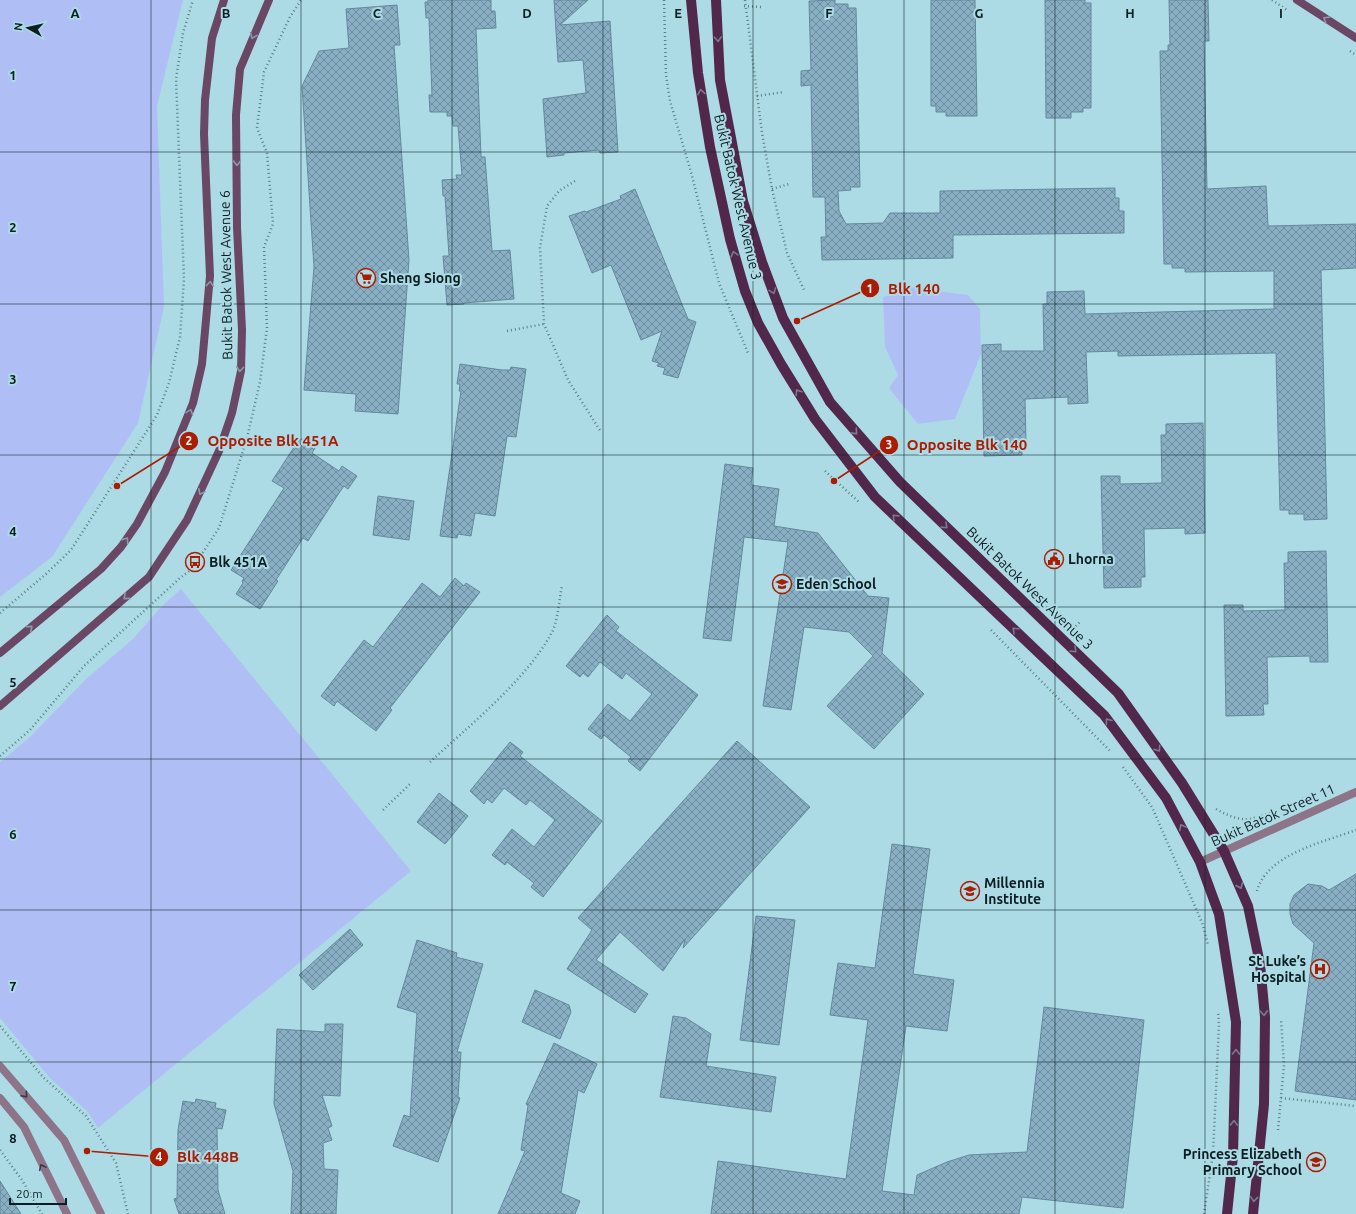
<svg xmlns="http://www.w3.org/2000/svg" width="1356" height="1214" font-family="Ubuntu,sans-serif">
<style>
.grass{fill:#afbff5}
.building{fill:url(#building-cross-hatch);stroke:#64889c}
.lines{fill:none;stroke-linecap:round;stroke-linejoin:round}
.path{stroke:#5e7e85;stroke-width:2.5;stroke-dasharray:1 3;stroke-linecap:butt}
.street{stroke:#8d7488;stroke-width:8}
.secondary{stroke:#6a4765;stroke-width:8}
.primary{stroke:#51284c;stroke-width:10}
.oneway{stroke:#8e98ab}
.oneway2{stroke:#7a7991}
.oneway3{stroke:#393c46}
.grid{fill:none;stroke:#0c1e22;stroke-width:1;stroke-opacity:0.55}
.labels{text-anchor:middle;stroke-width:4;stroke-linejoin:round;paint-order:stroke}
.street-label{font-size:14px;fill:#0c1e22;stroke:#acdbe5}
.poi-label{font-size:14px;font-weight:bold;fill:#0c1e22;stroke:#acdbe5;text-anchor:start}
.grid-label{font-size:13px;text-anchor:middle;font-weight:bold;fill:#0c1e22;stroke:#acdbe5;stroke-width:4;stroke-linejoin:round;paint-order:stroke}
.leader{fill:none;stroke:#ab1c02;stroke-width:1.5}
.callout-dot{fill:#ab1c02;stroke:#acdbe5;stroke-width:1.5}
.mark-label{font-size:12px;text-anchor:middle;font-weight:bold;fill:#fff}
.callout-label{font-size:15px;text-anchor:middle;font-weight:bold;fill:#ab1c02;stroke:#acdbe5;stroke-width:4;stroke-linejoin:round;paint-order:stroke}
</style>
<defs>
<pattern id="building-cross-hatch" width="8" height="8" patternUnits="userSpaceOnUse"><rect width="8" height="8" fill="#89afc4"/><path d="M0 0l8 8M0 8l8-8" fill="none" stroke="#6e8e9f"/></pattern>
</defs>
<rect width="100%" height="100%" fill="#acdbe5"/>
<path class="grass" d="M 0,0 L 183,0 L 157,106 L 164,307 L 138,423 L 52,557 L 0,597 Z
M 918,286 L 944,292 L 968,295 L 980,309 L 981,354 L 955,419 L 918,424 L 889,388 L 898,375 L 885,347 L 883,297 Z
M 181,589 L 411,871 L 98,1128 L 88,1112 L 50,1078 L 0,1018 L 0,762 L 29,738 L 86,679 L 133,639 L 161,607 Z"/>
<path class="building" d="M 428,0 L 491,0 L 491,11 L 495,11 L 496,28 L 476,29 L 481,157 L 485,157 L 492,251 L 510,250 L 514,299 L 464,303 L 464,304 L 447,305 L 443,256 L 449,256 L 445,196 L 443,196 L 442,180 L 457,179 L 456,175 L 462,175 L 458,126 L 453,126 L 452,116 L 447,116 L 447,112 L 430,112 L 429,95 L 432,95 L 429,18 L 426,18 L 425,2 L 428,2 Z
M 554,0 L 588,0 L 560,25 L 610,21 L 618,152 L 600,153 L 599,150 L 564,153 L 564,155 L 547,157 L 543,99 L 586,93 L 583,60 L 558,62 Z
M 835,0 L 835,4 L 848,4 L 848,8 L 856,8 L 860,187 L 850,187 L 851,190 L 838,191 L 839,211 L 846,224 L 883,223 L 890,213 L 940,213 L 940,191 L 1115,188 L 1115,198 L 1119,198 L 1119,211 L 1124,211 L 1124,233 L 953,235 L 953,258 L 822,260 L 821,237 L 826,237 L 825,197 L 813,197 L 811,85 L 801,86 L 801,71 L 811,70 L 809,1 Z
M 931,0 L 975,0 L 977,116 L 946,116 L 946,112 L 936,112 L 936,106 L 931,106 Z
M 1045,0 L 1085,0 L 1085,3 L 1091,3 L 1091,108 L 1083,108 L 1083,112 L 1071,112 L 1071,118 L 1046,118 Z
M 1169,0 L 1208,0 L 1209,41 L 1204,41 L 1207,189 L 1266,186 L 1268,226 L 1356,224 L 1356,268 L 1321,270 L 1327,519 L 1304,520 L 1304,514 L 1289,514 L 1289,510 L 1280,510 L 1276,353 L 1118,356 L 1118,351 L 1086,352 L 1088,403 L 1068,404 L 1068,397 L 1025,399 L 1026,444 L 1022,444 L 1022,455 L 984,456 L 982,345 L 1001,344 L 1001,351 L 1044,351 L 1043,304 L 1047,304 L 1047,292 L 1084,291 L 1085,314 L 1274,309 L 1274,271 L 1185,272 L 1185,268 L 1172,268 L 1172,264 L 1164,264 L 1160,51 L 1168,51 L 1168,45 L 1170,45 Z
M 397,5 L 400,45 L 394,45 L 409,260 L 398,414 L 355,411 L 356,394 L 304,390 L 314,267 L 302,86 L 319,51 L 349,48 L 346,9 Z
M 635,189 L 688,319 L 696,322 L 678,378 L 663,374 L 665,368 L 657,366 L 659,363 L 652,361 L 662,331 L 641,340 L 611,265 L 592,273 L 569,216 L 585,211 L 586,212 L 621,199 L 620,196 Z
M 460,364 L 502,370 L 510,370 L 511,367 L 526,369 L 516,437 L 507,436 L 495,516 L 475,513 L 471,536 L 458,534 L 457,538 L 440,536 L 461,391 L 459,391 L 460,384 L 457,384 Z
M 1203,423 L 1205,533 L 1185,534 L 1185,528 L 1144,529 L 1145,577 L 1141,577 L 1141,587 L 1104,588 L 1101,476 L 1120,476 L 1120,484 L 1162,483 L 1161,435 L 1166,435 L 1166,424 Z
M 300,438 L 315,448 L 312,453 L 339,471 L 342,466 L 357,476 L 348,489 L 344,486 L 339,493 L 308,541 L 303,538 L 276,580 L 278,581 L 260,609 L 236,594 L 243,583 L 242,581 L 244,578 L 231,570 L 284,488 L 272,481 Z
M 725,464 L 753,468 L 751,485 L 779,489 L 774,526 L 818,533 L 868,596 L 889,598 L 882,653 L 924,694 L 874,749 L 827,706 L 873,656 L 849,632 L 804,627 L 791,710 L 763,706 L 788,542 L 744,537 L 731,641 L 703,638 Z
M 378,496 L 414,501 L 409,540 L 373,535 Z
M 1326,551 L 1328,662 L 1310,662 L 1310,656 L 1267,657 L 1268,704 L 1263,704 L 1264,715 L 1226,716 L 1224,605 L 1243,605 L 1243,611 L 1285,610 L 1284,563 L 1288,563 L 1288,552 Z
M 455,578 L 464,586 L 466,583 L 480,592 L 390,708 L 392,710 L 376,731 L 337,701 L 334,706 L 321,696 L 364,640 L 373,647 L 422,583 L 440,597 Z
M 607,615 L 619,627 L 616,631 L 698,695 L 640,771 L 628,761 L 631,757 L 604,735 L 601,739 L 588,729 L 608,704 L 630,721 L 652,694 L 626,673 L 622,679 L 600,662 L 588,677 L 583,673 L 580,677 L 566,666 Z
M 737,741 L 810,807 L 683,948 L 685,939 L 663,971 L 620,932 L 596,960 L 648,994 L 635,1013 L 567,969 L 592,930 L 578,918 Z
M 510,742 L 523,752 L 520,756 L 602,821 L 543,897 L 531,887 L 534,883 L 507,862 L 505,865 L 492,855 L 512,829 L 534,847 L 555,820 L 530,800 L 526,805 L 504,788 L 492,803 L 487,799 L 484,804 L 470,791 Z
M 439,793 L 468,816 L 445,844 L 417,822 Z
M 892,844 L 930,849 L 913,974 L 954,980 L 947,1031 L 906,1026 L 882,1191 L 914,1195 L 917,1175 L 947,1162 L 969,1155 L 1027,1152 L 1044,1007 L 1144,1020 L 1123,1208 L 1022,1197 L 1019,1214 L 711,1214 L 718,1161 L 846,1179 L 868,1020 L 830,1015 L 838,963 L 875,968 Z
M 1356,874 L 1356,1100 L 1295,1091 L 1314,943 L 1293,924 L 1290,914 L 1290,904 L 1294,895 L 1308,884 L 1322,886 L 1329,890 Z
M 756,916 L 795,920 L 779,1045 L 740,1040 Z
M 350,929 L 363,945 L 313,990 L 299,975 Z
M 417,940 L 457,953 L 456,957 L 483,964 L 457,1052 L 461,1052 L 458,1097 L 460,1098 L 438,1162 L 393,1146 L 404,1115 L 410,1117 L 417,1013 L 397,1007 Z
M 535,990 L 569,1005 L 571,1012 L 560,1039 L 522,1022 Z
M 673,1016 L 686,1018 L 711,1034 L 706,1066 L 776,1077 L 771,1112 L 660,1097 Z
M 325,1024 L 343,1024 L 340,1096 L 322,1095 L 332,1126 L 328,1128 L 332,1140 L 323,1143 L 324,1169 L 338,1170 L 336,1214 L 291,1214 L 293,1171 L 274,1104 L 277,1029 L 325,1032 Z
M 554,1043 L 597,1064 L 584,1093 L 578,1090 L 561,1193 L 580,1201 L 575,1214 L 498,1214 L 525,1151 L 521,1150 L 528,1106 L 526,1104 Z
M 196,1099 L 216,1103 L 215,1108 L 226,1110 L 222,1129 L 217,1128 L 218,1190 L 225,1214 L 179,1214 L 174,1199 L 177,1198 L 178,1130 L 183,1101 L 195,1103 Z
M 0,1181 L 21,1214 L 0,1214 Z"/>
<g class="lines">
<path class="path" d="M 664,0 L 666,75 L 670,101 L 691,172 L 719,283 L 748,353
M 745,0 L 762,133 L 772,189 L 787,253 L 805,292
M 1272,0 L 1287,10
M 744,6 L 761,7
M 1350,51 L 1356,55
M 757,96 L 784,92
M 575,181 L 559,191 L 547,206 L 540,248 L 544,324 L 568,380 L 601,432
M 772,189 L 789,184
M 507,331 L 544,324
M 825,471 L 860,503
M 0,613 L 46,574 L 71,550 L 157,415 L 169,383 L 180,337 L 184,279 L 176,79 L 183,33 L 193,0
M 1073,629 L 1080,622
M 991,630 L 1111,752
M 0,756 L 30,730 L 84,666 L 180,578 L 192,569 L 219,528 L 247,438 L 260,382 L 267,328 L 264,247 L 273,224 L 267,153 L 257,128 L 264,72 L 290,17 L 301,0
M 430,762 C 469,726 526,680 551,634 C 558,623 559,599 562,586
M 1123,767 L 1152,807 L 1203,925 L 1208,945
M 1216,809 C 1225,814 1233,818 1243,819 C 1257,821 1293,803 1307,797
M 383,810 L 411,783
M 1257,891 C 1267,854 1324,842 1356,830
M 0,1026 L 43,1077 L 86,1116 L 116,1163 L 128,1214
M 1281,1098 L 1356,1106
M 1278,1130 L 1284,1065 L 1281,1019
M 0,1150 L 22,1180 L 42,1214
M 1204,1214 L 1213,1154 L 1219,1024 L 1218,1011"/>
<path class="street" d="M 1200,862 L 1356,792
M 0,1066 L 64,1140 L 101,1214
M 0,1098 L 24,1127 L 67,1214"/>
<path class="secondary" d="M 1297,0 L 1356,38
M 0,653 L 101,569 L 121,547 L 137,524 L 165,472 L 193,403 L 202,364 L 210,276 L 204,134 L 205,100 L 212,38 L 224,0
M 0,706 L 149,577 L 187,520 L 219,451 L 232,413 L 241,371 L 242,330 L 237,227 L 236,115 L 240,69 L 269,0"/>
<path class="primary" d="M 691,0 L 698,73 L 710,147 L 730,239 L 745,291 L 758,323 L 781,364 L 815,419 L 875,497 L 1104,715 L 1166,798 L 1200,862 L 1219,914 L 1236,1022 L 1233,1156 L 1227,1214
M 716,0 L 720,80 L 743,201 L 762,262 L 783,318 L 830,402 L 900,482 L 1118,693 L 1182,783 L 1224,851 L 1248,906 L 1260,964 L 1265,1017 L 1264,1104 L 1253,1214"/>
</g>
<defs><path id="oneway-chevron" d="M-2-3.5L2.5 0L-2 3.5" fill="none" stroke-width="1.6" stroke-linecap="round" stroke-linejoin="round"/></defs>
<g class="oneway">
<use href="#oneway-chevron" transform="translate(1326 19) rotate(-148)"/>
<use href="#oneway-chevron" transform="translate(253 36) rotate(112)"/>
<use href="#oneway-chevron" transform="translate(237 163) rotate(90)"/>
<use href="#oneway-chevron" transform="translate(210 284) rotate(-86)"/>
<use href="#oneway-chevron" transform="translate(240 369) rotate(95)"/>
<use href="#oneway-chevron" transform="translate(190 412) rotate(-70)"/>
<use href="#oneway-chevron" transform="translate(201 492) rotate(116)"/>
<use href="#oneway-chevron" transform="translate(126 540) rotate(-55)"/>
<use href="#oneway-chevron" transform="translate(126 597) rotate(139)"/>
<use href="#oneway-chevron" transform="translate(30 628) rotate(-40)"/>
</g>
<g class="oneway2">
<use href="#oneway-chevron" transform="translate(718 39) rotate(87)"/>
<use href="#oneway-chevron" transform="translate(701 92) rotate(-99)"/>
<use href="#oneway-chevron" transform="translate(734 254) rotate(-106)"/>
<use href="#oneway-chevron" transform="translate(773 291) rotate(69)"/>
<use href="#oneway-chevron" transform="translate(798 392) rotate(-122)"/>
<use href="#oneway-chevron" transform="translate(855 432) rotate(48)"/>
<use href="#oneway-chevron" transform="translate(895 517) rotate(-136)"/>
<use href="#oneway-chevron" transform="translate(945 526) rotate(44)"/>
<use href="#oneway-chevron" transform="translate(1015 630) rotate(-137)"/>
<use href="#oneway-chevron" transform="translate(1074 650) rotate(44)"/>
<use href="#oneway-chevron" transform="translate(1108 721) rotate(-127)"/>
<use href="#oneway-chevron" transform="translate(1158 749) rotate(55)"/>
<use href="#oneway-chevron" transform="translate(1182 827) rotate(-118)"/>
<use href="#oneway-chevron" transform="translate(1240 886) rotate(67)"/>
<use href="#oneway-chevron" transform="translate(1264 1013) rotate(87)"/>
<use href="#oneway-chevron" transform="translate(1236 1052) rotate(-89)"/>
<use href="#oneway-chevron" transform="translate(1234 1123) rotate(-88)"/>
<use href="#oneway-chevron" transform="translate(1254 1199) rotate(96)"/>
</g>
<g class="oneway3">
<use href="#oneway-chevron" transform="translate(25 1095) rotate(49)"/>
<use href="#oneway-chevron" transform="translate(42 1167) rotate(-116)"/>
</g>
<path class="grid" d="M 151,0 L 151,1214M 301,0 L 301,1214M 452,0 L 452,1214M 603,0 L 603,1214M 753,0 L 753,1214M 904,0 L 904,1214M 1055,0 L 1055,1214M 1205,0 L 1205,1214M 0,152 L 1356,152M 0,304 L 1356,304M 0,455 L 1356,455M 0,607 L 1356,607M 0,759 L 1356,759M 0,910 L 1356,910M 0,1062 L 1356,1062"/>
<defs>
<g id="supermarket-ring" transform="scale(1)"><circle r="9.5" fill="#acdbe5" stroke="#ab1c02" stroke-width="1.5"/><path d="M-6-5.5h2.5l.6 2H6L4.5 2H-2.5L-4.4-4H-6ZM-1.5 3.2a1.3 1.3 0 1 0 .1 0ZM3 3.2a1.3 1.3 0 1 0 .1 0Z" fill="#ab1c02"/></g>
<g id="civic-ring" transform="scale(1)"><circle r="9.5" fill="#acdbe5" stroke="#ab1c02" stroke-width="1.5"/><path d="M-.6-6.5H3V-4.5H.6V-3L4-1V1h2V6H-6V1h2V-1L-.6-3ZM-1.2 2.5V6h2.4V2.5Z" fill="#ab1c02"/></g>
<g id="bus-ring" transform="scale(1)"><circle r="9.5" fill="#acdbe5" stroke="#ab1c02" stroke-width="1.5"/><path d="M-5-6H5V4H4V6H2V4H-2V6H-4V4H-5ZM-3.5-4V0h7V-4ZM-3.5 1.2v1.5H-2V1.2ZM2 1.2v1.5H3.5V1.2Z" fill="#ab1c02"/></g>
<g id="school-ring" transform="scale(1)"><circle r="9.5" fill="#acdbe5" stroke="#ab1c02" stroke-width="1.5"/><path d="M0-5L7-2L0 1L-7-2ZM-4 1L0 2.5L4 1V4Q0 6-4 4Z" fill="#ab1c02"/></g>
<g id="university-ring" transform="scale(1)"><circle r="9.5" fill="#acdbe5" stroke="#ab1c02" stroke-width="1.5"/><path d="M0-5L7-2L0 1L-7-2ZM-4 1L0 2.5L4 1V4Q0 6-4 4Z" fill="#ab1c02"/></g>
<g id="hospital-ring" transform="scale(1)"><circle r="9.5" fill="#acdbe5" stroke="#ab1c02" stroke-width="1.5"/><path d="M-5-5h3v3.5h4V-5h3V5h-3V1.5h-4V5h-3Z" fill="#ab1c02"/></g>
</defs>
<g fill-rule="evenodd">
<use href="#supermarket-ring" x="366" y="278"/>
<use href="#civic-ring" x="1054" y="559"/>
<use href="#bus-ring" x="195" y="562"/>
<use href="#school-ring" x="782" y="584"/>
<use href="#university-ring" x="970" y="891"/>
<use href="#hospital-ring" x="1320" y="969"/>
<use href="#school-ring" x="1316" y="1162"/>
</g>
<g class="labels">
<g class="street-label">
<text transform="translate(738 197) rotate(77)" y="5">Bukit Batok West Avenue 3</text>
<text transform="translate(226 275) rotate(-91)" y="5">Bukit Batok West Avenue 6</text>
<text transform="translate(1030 588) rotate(44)" y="5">Bukit Batok West Avenue 3</text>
<text transform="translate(1273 815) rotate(-24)" y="5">Bukit Batok Street 11</text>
</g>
<g class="poi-label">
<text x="380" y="283">Sheng Siong</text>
<text x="1068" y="564">Lhorna</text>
<text x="209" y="567">Blk 451A</text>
<text x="796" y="589">Eden School</text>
<text x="984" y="888">Millennia<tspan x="984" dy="16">Institute</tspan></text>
<text x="1306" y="966" text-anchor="end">St Luke’s<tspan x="1306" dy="16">Hospital</tspan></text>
<text x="1302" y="1159" text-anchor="end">Princess Elizabeth<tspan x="1302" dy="16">Primary School</tspan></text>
</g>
</g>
<g class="grid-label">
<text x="75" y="18">A</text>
<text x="226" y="18">B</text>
<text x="377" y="18">C</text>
<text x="527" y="18">D</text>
<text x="678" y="18">E</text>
<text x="829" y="18">F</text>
<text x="979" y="18">G</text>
<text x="1130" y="18">H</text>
<text x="1281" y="18">I</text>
<text x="13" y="80">1</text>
<text x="13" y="232">2</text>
<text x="13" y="384">3</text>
<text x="13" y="536">4</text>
<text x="13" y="687">5</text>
<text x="13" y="839">6</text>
<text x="13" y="991">7</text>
<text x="13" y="1143">8</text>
</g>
<path class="leader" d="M797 321L870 288M117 486L189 441M834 481L889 445M87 1151L159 1157"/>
<g class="callout-dot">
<circle cx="797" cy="321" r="4"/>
<circle cx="117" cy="486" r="4"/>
<circle cx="834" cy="481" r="4"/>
<circle cx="87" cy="1151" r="4"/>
<circle cx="870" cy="288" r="10"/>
<circle cx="189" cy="441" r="10"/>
<circle cx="889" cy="445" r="10"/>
<circle cx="159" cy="1157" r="10"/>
</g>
<g class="mark-label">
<text x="870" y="293">1</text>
<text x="189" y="445">2</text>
<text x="889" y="449">3</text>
<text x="159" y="1161">4</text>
</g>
<g class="callout-label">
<text x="914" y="294">Blk 140</text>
<text x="273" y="446">Opposite Blk 451A</text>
<text x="967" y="450">Opposite Blk 140</text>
<text x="208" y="1162">Blk 448B</text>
</g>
<g transform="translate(28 28) rotate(278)" stroke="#acdbe5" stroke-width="3" paint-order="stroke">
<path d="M0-3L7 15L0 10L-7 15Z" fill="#0c1e22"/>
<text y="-6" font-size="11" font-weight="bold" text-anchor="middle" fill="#0c1e22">N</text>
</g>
<path d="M10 1198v6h56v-6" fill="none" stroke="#0c1e22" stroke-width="2"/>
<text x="16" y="1198" font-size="12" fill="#0c1e22" stroke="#acdbe5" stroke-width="3" paint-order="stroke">20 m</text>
</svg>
